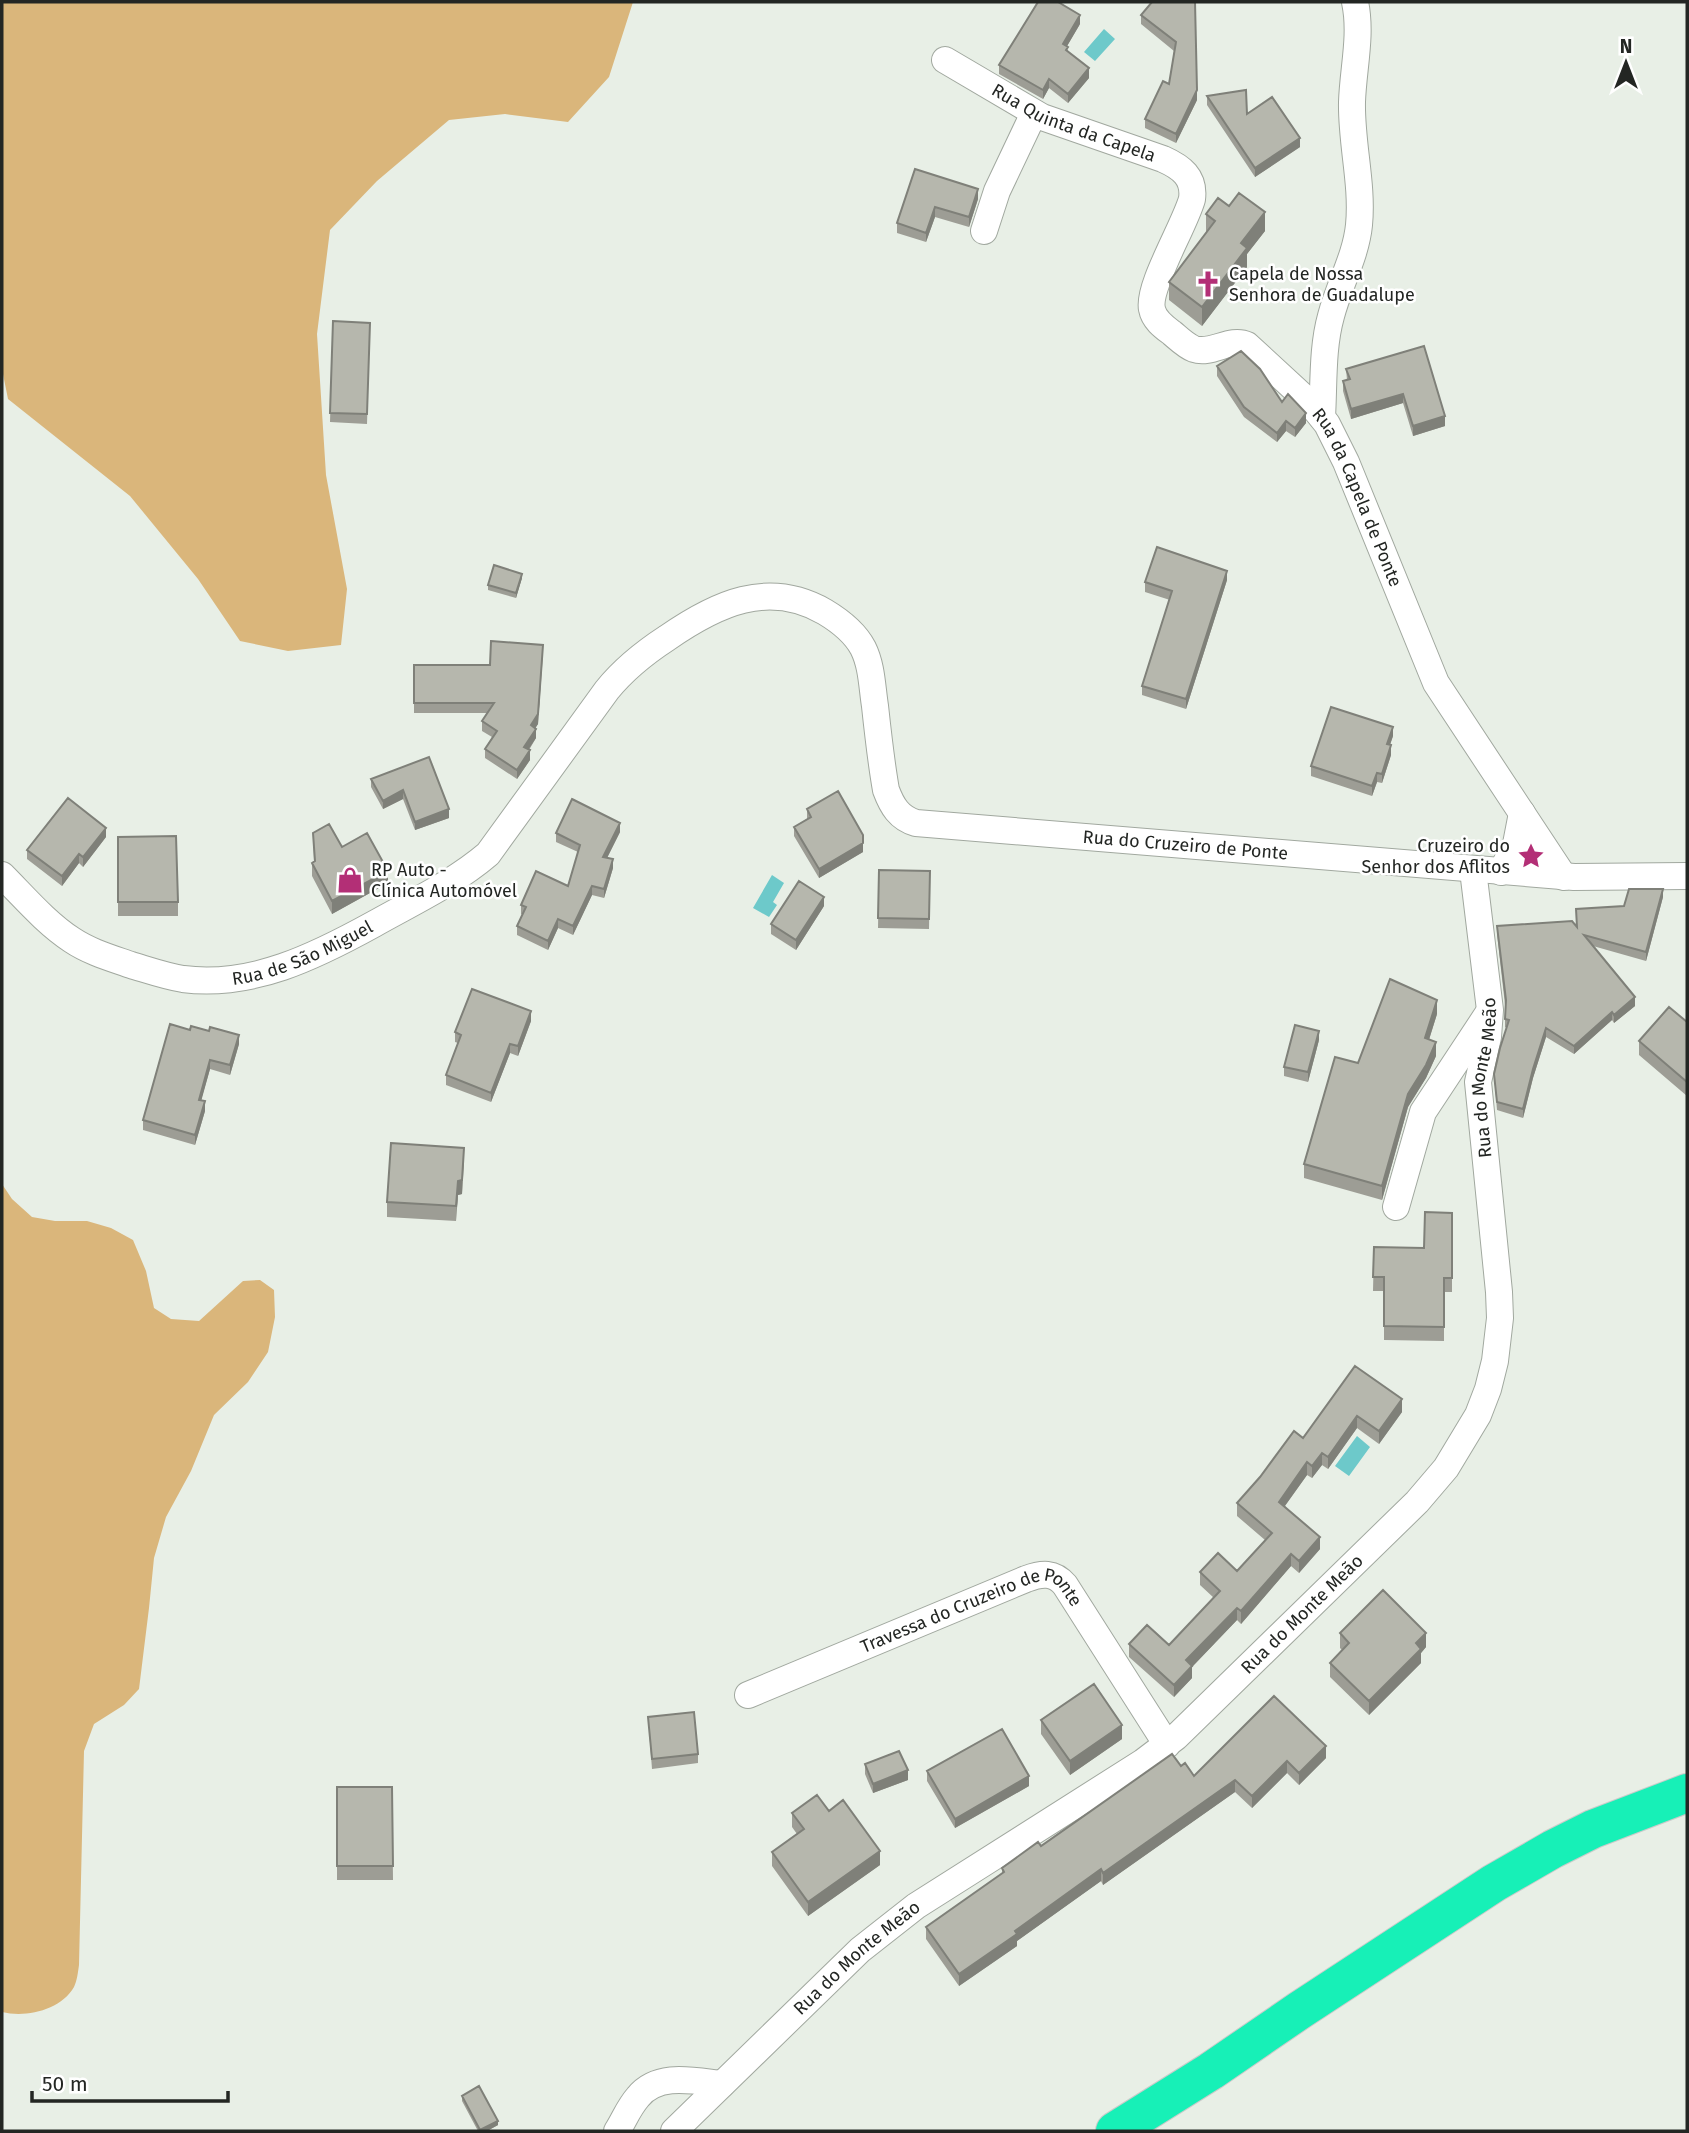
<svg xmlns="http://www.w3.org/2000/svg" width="1689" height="2133" font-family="'Fira Sans',sans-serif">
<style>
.forest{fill:#dab67b}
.water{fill:#6dc9ca}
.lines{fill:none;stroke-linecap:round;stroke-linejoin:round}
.minor-casing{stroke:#a1a89f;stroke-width:28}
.highway-casing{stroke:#cacbca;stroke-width:40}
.minor{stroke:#fff;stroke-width:26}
.highway{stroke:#17f0b7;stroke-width:38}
.wall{fill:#9d9d95}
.shaded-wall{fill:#7f8079}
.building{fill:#b6b7ad;stroke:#7f8079;stroke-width:2}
.labels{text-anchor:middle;stroke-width:5;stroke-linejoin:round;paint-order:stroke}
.street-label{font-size:18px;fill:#232623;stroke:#fff}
.poi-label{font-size:18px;fill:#232623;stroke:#fff;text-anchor:start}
</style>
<rect width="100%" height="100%" fill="#e8efe6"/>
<path class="forest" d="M 2,2 L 633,2 L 609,77 L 568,122 L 505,114 L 449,120 L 377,181 L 330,230 L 317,334 L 326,475 L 347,589 L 341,645 L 288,651 L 240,641 L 198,579 L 130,496 L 8,399 L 2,369 Z
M 2,1184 L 12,1199 L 32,1217 L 55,1221 L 87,1221 L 111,1228 L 133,1240 L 146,1271 L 154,1308 L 171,1319 L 199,1321 L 243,1281 L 260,1280 L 274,1290 L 275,1317 L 268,1352 L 248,1382 L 214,1415 L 191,1471 L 166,1517 L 154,1558 L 149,1608 L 139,1689 L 124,1705 L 94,1724 L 84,1751 L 79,1965 C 78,1972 77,1981 74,1987 C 61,2010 26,2018 2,2012 Z"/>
<path class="water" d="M 1104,29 L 1115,39 L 1095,61 L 1084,52 Z
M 772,875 L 784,883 L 773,902 L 777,905 L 769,917 L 753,908 Z
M 1357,1436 L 1370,1447 L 1349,1476 L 1335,1466 Z"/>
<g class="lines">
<g class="minor-casing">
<g id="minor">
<path id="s1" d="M 945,60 L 1042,117 L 1163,159 C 1181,167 1195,177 1192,199 C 1185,225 1147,287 1152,309 C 1154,320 1164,327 1172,333 C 1179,339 1186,346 1194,349 C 1212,355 1230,337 1247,345 L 1310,403 L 1327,424 L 1346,462 L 1436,683 L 1564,877"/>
<path d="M 984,231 L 997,191 L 1034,113"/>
<path d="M 1322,417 C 1324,384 1322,348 1331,316 C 1339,285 1356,256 1359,225 C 1363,184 1351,143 1352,102 C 1353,69 1362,35 1355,2"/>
<path d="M 1501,872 L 1516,844 L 1522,813"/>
<path id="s2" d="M 2,875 C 24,897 46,923 72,940 C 90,952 111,958 131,965 C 148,970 165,976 183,979 C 252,988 316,956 374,924 C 413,902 454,883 488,854 L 607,690 C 624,669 644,653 667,638 C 716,604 768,579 825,612 C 840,621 855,633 863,648 C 872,666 872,687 875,706 C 878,734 881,762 886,790 C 892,806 899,818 916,823 L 1574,877 L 1687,876"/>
<path d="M 1396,1207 L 1423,1112 L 1487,1015"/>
<path id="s3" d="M 748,1695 L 1026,1579 C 1042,1573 1054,1572 1065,1585 L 1167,1745"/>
<path d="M 617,2131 C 624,2120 629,2107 638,2097 C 658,2072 694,2081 722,2084"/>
<path id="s4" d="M 674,2131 L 860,1950 L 916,1906 L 1143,1762 L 1176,1737 L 1417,1502 L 1446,1468 L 1478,1415 L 1488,1389 L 1495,1361 L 1500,1318 L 1499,1292 L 1478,1082 L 1488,1037 L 1490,1010 L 1473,870"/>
</g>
</g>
<g class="highway-casing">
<path id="highway" d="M 1115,2131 L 1211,2071 L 1300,2010 L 1494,1883 L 1553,1849 L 1593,1829 L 1687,1793"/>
</g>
<use href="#minor" class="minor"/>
<use href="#highway" class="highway"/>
</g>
<path class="wall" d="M 1195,2 L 1197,100 L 1176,143 L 1145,128 L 1145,119 L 1169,84 L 1174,51 L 1141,24 L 1141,15 Z
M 1080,24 L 1067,46 L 1068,52 L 1089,78 L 1068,103 L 1049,88 L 1043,99 L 999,74 L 999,65 Z
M 1207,96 L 1247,114 L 1300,147 L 1255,177 L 1207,105 Z
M 978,189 L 978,199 L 969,227 L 935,217 L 926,242 L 897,233 L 897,223 Z
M 1229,206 L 1265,231 L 1247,254 L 1247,267 L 1202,326 L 1169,300 L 1169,282 L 1206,233 L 1206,214 Z
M 333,321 L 370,323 L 367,424 L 330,422 Z
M 1424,346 L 1445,426 L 1413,436 L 1403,403 L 1351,419 L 1343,391 L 1343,381 L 1347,380 L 1346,369 Z
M 1217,366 L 1282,402 L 1306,423 L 1295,437 L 1286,431 L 1277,442 L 1244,417 L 1217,376 Z
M 522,578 L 516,598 L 488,590 L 488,585 Z
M 1227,580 L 1186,709 L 1142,695 L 1142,686 L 1170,600 L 1145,592 L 1145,582 Z
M 543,654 L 538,724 L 535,728 L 536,738 L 529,750 L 530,760 L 517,779 L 485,758 L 485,749 L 492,737 L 482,731 L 482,721 L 488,713 L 414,713 L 414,665 L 490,665 Z
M 1393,736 L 1390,745 L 1391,755 L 1382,783 L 1377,782 L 1372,796 L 1311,776 L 1311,766 Z
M 429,757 L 449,818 L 415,830 L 403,799 L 383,809 L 371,787 L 371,779 Z
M 807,809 L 863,852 L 819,878 L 794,836 L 794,827 L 807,819 Z
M 620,832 L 607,858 L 613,868 L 604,898 L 592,895 L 573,935 L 558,928 L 548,950 L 517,935 L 517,926 L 522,914 L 521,914 L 521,905 L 568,886 L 578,852 L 556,842 L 556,833 Z
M 313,833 L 342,847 L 388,883 L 332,914 L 312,876 L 312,863 L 314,862 Z
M 106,837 L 83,867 L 79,863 L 62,886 L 27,859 L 27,850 Z
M 118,837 L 178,902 L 178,916 L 118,916 Z
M 879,870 L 930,871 L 929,929 L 878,928 Z
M 1663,897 L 1646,961 L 1593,946 L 1635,1006 L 1614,1023 L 1612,1020 L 1574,1054 L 1546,1037 L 1533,1078 L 1523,1118 L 1497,1110 L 1494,1074 L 1507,1028 L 1505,1027 L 1505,1005 L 1497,934 L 1497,926 L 1577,926 L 1624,906 Z
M 824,906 L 796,950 L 771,934 L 771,924 Z
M 1437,1014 L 1429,1040 L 1436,1056 L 1426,1078 L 1408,1107 L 1382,1200 L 1304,1178 L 1304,1164 L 1358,1063 Z
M 531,1021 L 518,1056 L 510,1053 L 491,1102 L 446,1085 L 446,1075 L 458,1043 L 455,1042 L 455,1032 Z
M 1687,1022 L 1687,1096 L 1639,1055 L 1639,1041 Z
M 170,1024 L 239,1044 L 230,1075 L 210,1069 L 201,1100 L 205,1111 L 195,1145 L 143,1130 L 143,1120 Z
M 1319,1040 L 1308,1082 L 1284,1076 L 1284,1067 Z
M 464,1162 L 462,1194 L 458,1195 L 456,1221 L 387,1217 L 387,1202 Z
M 1452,1213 L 1452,1292 L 1444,1292 L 1444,1341 L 1384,1340 L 1384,1291 L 1373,1291 L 1374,1247 L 1424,1248 Z
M 1355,1366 L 1402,1412 L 1379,1444 L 1357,1428 L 1328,1469 L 1322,1465 L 1312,1478 L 1307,1475 L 1285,1506 L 1320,1549 L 1299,1573 L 1291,1566 L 1241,1624 L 1237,1620 L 1192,1667 L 1192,1678 L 1174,1697 L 1129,1657 L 1129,1644 L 1169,1645 L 1214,1598 L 1200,1585 L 1200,1572 L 1237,1571 L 1265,1540 L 1237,1516 L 1237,1503 L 1303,1438 Z
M 1340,1633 L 1426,1647 L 1421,1653 L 1421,1663 L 1369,1715 L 1330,1677 L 1330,1663 L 1342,1650 L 1340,1648 Z
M 1274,1696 L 1326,1758 L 1299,1785 L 1287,1773 L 1252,1808 L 1235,1792 L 1103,1885 L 1101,1881 L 1017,1941 L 1017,1946 L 959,1986 L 926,1939 L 926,1927 L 1002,1874 L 1002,1868 L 1181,1766 L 1194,1776 Z
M 648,1717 L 698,1754 L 698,1763 L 652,1769 Z
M 1041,1720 L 1122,1739 L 1070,1775 L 1041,1734 Z
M 865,1764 L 908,1780 L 873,1793 L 865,1774 Z
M 927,1771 L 1029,1786 L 955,1828 L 927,1781 Z
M 337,1787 L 392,1787 L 393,1880 L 337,1880 Z
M 829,1811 L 880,1865 L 808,1916 L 772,1866 L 772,1852 L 797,1834 L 792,1827 L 792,1813 Z
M 462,2096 L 498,2125 L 487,2131 L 478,2131 L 462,2101 Z"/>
<path class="shaded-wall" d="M 1080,15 L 1080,24 L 1063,53 L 1063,44 Z
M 1089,68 L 1089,78 L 1068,103 L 1068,94 Z
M 1049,79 L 1049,88 L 1043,99 L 1043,90 Z
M 1197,90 L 1197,100 L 1176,143 L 1176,134 Z
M 1300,138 L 1300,147 L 1255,177 L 1255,168 Z
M 978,189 L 978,199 L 969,227 L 969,217 Z
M 935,207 L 935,217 L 926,242 L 926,233 Z
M 1265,212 L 1265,231 L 1247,254 L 1247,267 L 1202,326 L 1202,307 L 1241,243 Z
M 1403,394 L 1403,403 L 1351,419 L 1351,409 Z
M 1306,413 L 1306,423 L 1295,437 L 1295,428 Z
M 1445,416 L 1445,426 L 1413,436 L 1413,426 Z
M 1286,421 L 1286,431 L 1277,442 L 1277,433 Z
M 1227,571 L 1227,580 L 1186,709 L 1186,699 Z
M 522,574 L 522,578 L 516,598 L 516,593 Z
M 543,645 L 538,724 L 531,735 L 531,725 Z
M 1393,727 L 1393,736 L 1387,753 L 1387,744 Z
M 536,729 L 536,738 L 524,756 L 524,747 Z
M 1391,745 L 1391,755 L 1382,783 L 1382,774 Z
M 530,750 L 530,760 L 517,779 L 517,770 Z
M 1377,773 L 1377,782 L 1372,796 L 1372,786 Z
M 403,790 L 403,799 L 383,809 L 383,801 Z
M 449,809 L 449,818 L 415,830 L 415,822 Z
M 620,823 L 620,832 L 603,866 L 603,857 Z
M 106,828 L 106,837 L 83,867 L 83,857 Z
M 863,843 L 863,852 L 819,878 L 819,869 Z
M 79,854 L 79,863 L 62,886 L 62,876 Z
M 613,859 L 613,868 L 604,898 L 604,889 Z
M 388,871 L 388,883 L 332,914 L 332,901 Z
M 592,886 L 592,895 L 573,935 L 573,926 Z
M 1663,889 L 1663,897 L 1646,961 L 1646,952 Z
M 824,897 L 824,906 L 796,950 L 796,940 Z
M 558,919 L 558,928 L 548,950 L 548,941 Z
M 1635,997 L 1635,1006 L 1614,1023 L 1614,1015 Z
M 1437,1000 L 1437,1014 L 1425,1052 L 1425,1038 Z
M 531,1011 L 531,1021 L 518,1056 L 518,1046 Z
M 1612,1012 L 1612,1020 L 1574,1054 L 1574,1046 Z
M 1546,1028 L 1546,1037 L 1533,1078 L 1523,1118 L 1523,1109 L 1533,1069 Z
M 1319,1031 L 1319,1040 L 1308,1082 L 1308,1072 Z
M 239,1035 L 239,1044 L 230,1075 L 230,1065 Z
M 1436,1042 L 1436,1056 L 1426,1078 L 1408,1107 L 1382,1200 L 1382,1186 L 1408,1094 Z
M 510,1044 L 510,1053 L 491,1102 L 491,1093 Z
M 210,1060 L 210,1069 L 199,1109 L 199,1100 Z
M 205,1101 L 205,1111 L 195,1145 L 195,1135 Z
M 464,1148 L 462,1194 L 458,1195 L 456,1221 L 458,1181 Z
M 1402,1399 L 1402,1412 L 1379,1444 L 1379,1431 Z
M 1357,1416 L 1357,1428 L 1328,1469 L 1328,1457 Z
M 1322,1453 L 1322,1465 L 1312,1478 L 1312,1466 Z
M 1307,1462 L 1307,1475 L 1279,1514 L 1279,1502 Z
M 1320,1537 L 1320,1549 L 1299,1573 L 1299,1561 Z
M 1291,1554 L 1291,1566 L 1241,1624 L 1241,1611 Z
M 1237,1608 L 1237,1620 L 1192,1667 L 1192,1678 L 1174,1697 L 1174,1685 L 1186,1660 Z
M 1426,1633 L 1426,1647 L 1421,1653 L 1421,1663 L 1369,1715 L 1369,1701 L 1416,1643 Z
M 1122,1725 L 1122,1739 L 1070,1775 L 1070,1761 Z
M 1326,1746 L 1326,1758 L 1299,1785 L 1299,1773 Z
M 1287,1761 L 1287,1773 L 1252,1808 L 1252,1796 Z
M 908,1770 L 908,1780 L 873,1793 L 873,1784 Z
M 1029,1776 L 1029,1786 L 955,1828 L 955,1819 Z
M 1235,1780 L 1235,1792 L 1103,1885 L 1103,1873 Z
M 880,1851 L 880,1865 L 808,1916 L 808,1902 Z
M 1101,1869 L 1101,1881 L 1017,1941 L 1017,1946 L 959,1986 L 959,1974 L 1015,1931 Z
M 498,2121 L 498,2125 L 487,2131 L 480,2131 L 480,2130 Z"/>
<path class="building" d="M 1038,2 L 1058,2 L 1080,15 L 1063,44 L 1068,47 L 1066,50 L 1089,68 L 1068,94 L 1049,79 L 1043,90 L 999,65 Z
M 1152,2 L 1195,2 L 1197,90 L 1176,134 L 1145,119 L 1163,81 L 1169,84 L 1176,42 L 1141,15 Z
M 1246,90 L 1247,114 L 1272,97 L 1300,138 L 1255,168 L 1207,96 Z
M 915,169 L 978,189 L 969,217 L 935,207 L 926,233 L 897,223 Z
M 1239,193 L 1265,212 L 1241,243 L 1247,248 L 1202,307 L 1169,282 L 1215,221 L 1206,214 L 1218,198 L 1229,206 Z
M 333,321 L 370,323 L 367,414 L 330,413 Z
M 1424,346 L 1445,416 L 1413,426 L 1403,394 L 1351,409 L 1343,381 L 1350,379 L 1346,369 Z
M 1241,351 L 1260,369 L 1282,402 L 1288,394 L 1306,413 L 1295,428 L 1286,421 L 1277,433 L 1244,407 L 1217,366 Z
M 1157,547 L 1227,571 L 1186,699 L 1142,686 L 1172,591 L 1145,582 Z
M 494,565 L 522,574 L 516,593 L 488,585 Z
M 491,641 L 543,645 L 538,714 L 531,725 L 536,729 L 524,747 L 530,750 L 517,770 L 485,749 L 497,731 L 482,721 L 494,703 L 414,703 L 414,665 L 490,665 Z
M 1331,707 L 1393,727 L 1387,744 L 1391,745 L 1382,774 L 1377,773 L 1372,786 L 1311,766 Z
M 429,757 L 449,809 L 415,822 L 403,790 L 383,801 L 371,779 Z
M 838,791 L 863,835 L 863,843 L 819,869 L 794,827 L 811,817 L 807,809 Z
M 68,798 L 106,828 L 83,857 L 79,854 L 62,876 L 27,850 Z
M 572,799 L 620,823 L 603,857 L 613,859 L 604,889 L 592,886 L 573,926 L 558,919 L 548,941 L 517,926 L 526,907 L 521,905 L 536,871 L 568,886 L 580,845 L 556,833 Z
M 329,824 L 342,847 L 367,833 L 388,871 L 332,901 L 312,863 L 315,861 L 313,833 Z
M 176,836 L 178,902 L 118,902 L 118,837 Z
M 879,870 L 930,871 L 929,919 L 878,918 Z
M 799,881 L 824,897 L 796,940 L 771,924 Z
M 1629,889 L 1663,889 L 1646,952 L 1584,935 L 1635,997 L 1614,1015 L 1612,1012 L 1574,1046 L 1546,1028 L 1533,1069 L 1523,1109 L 1497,1102 L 1494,1074 L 1500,1048 L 1509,1020 L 1505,1019 L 1506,1000 L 1497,926 L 1572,921 L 1577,927 L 1576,909 L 1624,906 Z
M 1390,979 L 1437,1000 L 1425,1038 L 1436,1042 L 1426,1065 L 1408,1094 L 1382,1186 L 1304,1164 L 1335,1057 L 1358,1063 Z
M 472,989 L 531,1011 L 518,1046 L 510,1044 L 491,1093 L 446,1075 L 461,1035 L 455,1032 Z
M 1669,1007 L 1687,1022 L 1687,1082 L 1639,1041 Z
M 170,1024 L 190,1030 L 191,1026 L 209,1031 L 210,1027 L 239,1035 L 230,1065 L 210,1060 L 199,1100 L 205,1101 L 195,1135 L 143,1120 Z
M 1295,1025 L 1319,1031 L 1308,1072 L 1284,1067 Z
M 391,1143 L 464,1148 L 462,1180 L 458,1181 L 456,1206 L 387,1202 Z
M 1425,1212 L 1452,1213 L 1452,1278 L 1444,1278 L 1444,1327 L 1384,1326 L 1384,1277 L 1373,1277 L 1374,1247 L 1424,1248 Z
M 1355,1366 L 1402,1399 L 1379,1431 L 1357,1416 L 1328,1457 L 1322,1453 L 1312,1466 L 1307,1462 L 1279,1502 L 1320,1537 L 1299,1561 L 1291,1554 L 1241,1611 L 1237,1608 L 1186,1660 L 1192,1666 L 1174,1685 L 1129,1644 L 1147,1625 L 1169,1645 L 1220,1591 L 1200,1572 L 1218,1553 L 1237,1571 L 1272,1533 L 1237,1503 L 1260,1477 L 1294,1431 L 1303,1438 Z
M 1383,1590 L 1426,1633 L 1416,1643 L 1421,1649 L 1369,1701 L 1330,1663 L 1349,1643 L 1340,1633 Z
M 1094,1684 L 1122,1725 L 1070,1761 L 1041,1720 Z
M 1274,1696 L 1326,1746 L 1299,1773 L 1287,1761 L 1252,1796 L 1235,1780 L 1103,1873 L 1101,1869 L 1015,1931 L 1017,1934 L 959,1974 L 926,1927 L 1004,1872 L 1002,1868 L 1038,1842 L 1041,1846 L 1172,1754 L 1181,1766 L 1185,1763 L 1194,1776 Z
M 694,1712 L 698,1754 L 652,1759 L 648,1717 Z
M 1002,1729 L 1029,1776 L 955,1819 L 927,1771 Z
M 899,1751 L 908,1770 L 873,1784 L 865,1764 Z
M 337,1787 L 392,1787 L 393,1866 L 337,1866 Z
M 817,1795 L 829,1811 L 843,1800 L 880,1851 L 808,1902 L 772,1852 L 804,1829 L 792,1813 Z
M 479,2086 L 498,2121 L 480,2130 L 462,2096 Z"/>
<defs>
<g id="church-bare" transform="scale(2.1)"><path d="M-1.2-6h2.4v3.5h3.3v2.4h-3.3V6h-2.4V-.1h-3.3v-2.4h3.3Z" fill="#b32f76" stroke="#fff" stroke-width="2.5" paint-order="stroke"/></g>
<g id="sight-bare" transform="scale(2.1)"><path d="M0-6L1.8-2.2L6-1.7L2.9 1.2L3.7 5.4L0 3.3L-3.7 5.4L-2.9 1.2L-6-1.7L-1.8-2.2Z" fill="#b32f76" stroke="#fff" stroke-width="2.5" paint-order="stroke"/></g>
<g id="shop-bare" transform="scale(2.1)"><path d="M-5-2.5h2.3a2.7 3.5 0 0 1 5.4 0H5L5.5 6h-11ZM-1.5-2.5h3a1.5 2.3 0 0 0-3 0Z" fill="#b32f76" stroke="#fff" stroke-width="2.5" paint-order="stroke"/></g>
</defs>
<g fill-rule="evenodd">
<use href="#church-bare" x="1208" y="284"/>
<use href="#sight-bare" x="1531" y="856"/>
<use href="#shop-bare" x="350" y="880"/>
</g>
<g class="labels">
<g class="street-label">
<text dy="6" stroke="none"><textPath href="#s1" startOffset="144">Rua Quinta da Capela</textPath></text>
<text dy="6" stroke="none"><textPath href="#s1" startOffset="718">Rua da Capela de Ponte</textPath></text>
<text dy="6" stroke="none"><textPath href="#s2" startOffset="1517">Rua do Cruzeiro de Ponte</textPath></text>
<text dy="6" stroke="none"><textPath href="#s2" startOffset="338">Rua de São Miguel</textPath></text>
<text dy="6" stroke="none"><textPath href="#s4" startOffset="1426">Rua do Monte Meão</textPath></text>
<text dy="6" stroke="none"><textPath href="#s4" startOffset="817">Rua do Monte Meão</textPath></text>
<text dy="6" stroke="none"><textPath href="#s3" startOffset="245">Travessa do Cruzeiro de Ponte</textPath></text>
<text dy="6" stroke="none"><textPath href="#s4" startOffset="252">Rua do Monte Meão</textPath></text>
</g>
<g class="poi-label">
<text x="1229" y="280">Capela de Nossa<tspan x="1229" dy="21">Senhora de Guadalupe</tspan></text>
<text x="1510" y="852" text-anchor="end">Cruzeiro do<tspan x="1510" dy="21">Senhor dos Aflitos</tspan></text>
<text x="371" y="876">RP Auto -<tspan x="371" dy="21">Clínica Automóvel</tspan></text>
</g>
</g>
<rect width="1689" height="2133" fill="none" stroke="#232623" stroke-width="7"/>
<g transform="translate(1626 63)" stroke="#ffffff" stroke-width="5" paint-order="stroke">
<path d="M0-5L12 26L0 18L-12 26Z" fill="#232623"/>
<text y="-10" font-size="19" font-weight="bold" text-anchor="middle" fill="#232623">N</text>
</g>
<path d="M32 2091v10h196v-10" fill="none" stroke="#232623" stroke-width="3.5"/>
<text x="42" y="2091" font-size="21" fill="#232623" stroke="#ffffff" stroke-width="5" paint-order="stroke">50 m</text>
</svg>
